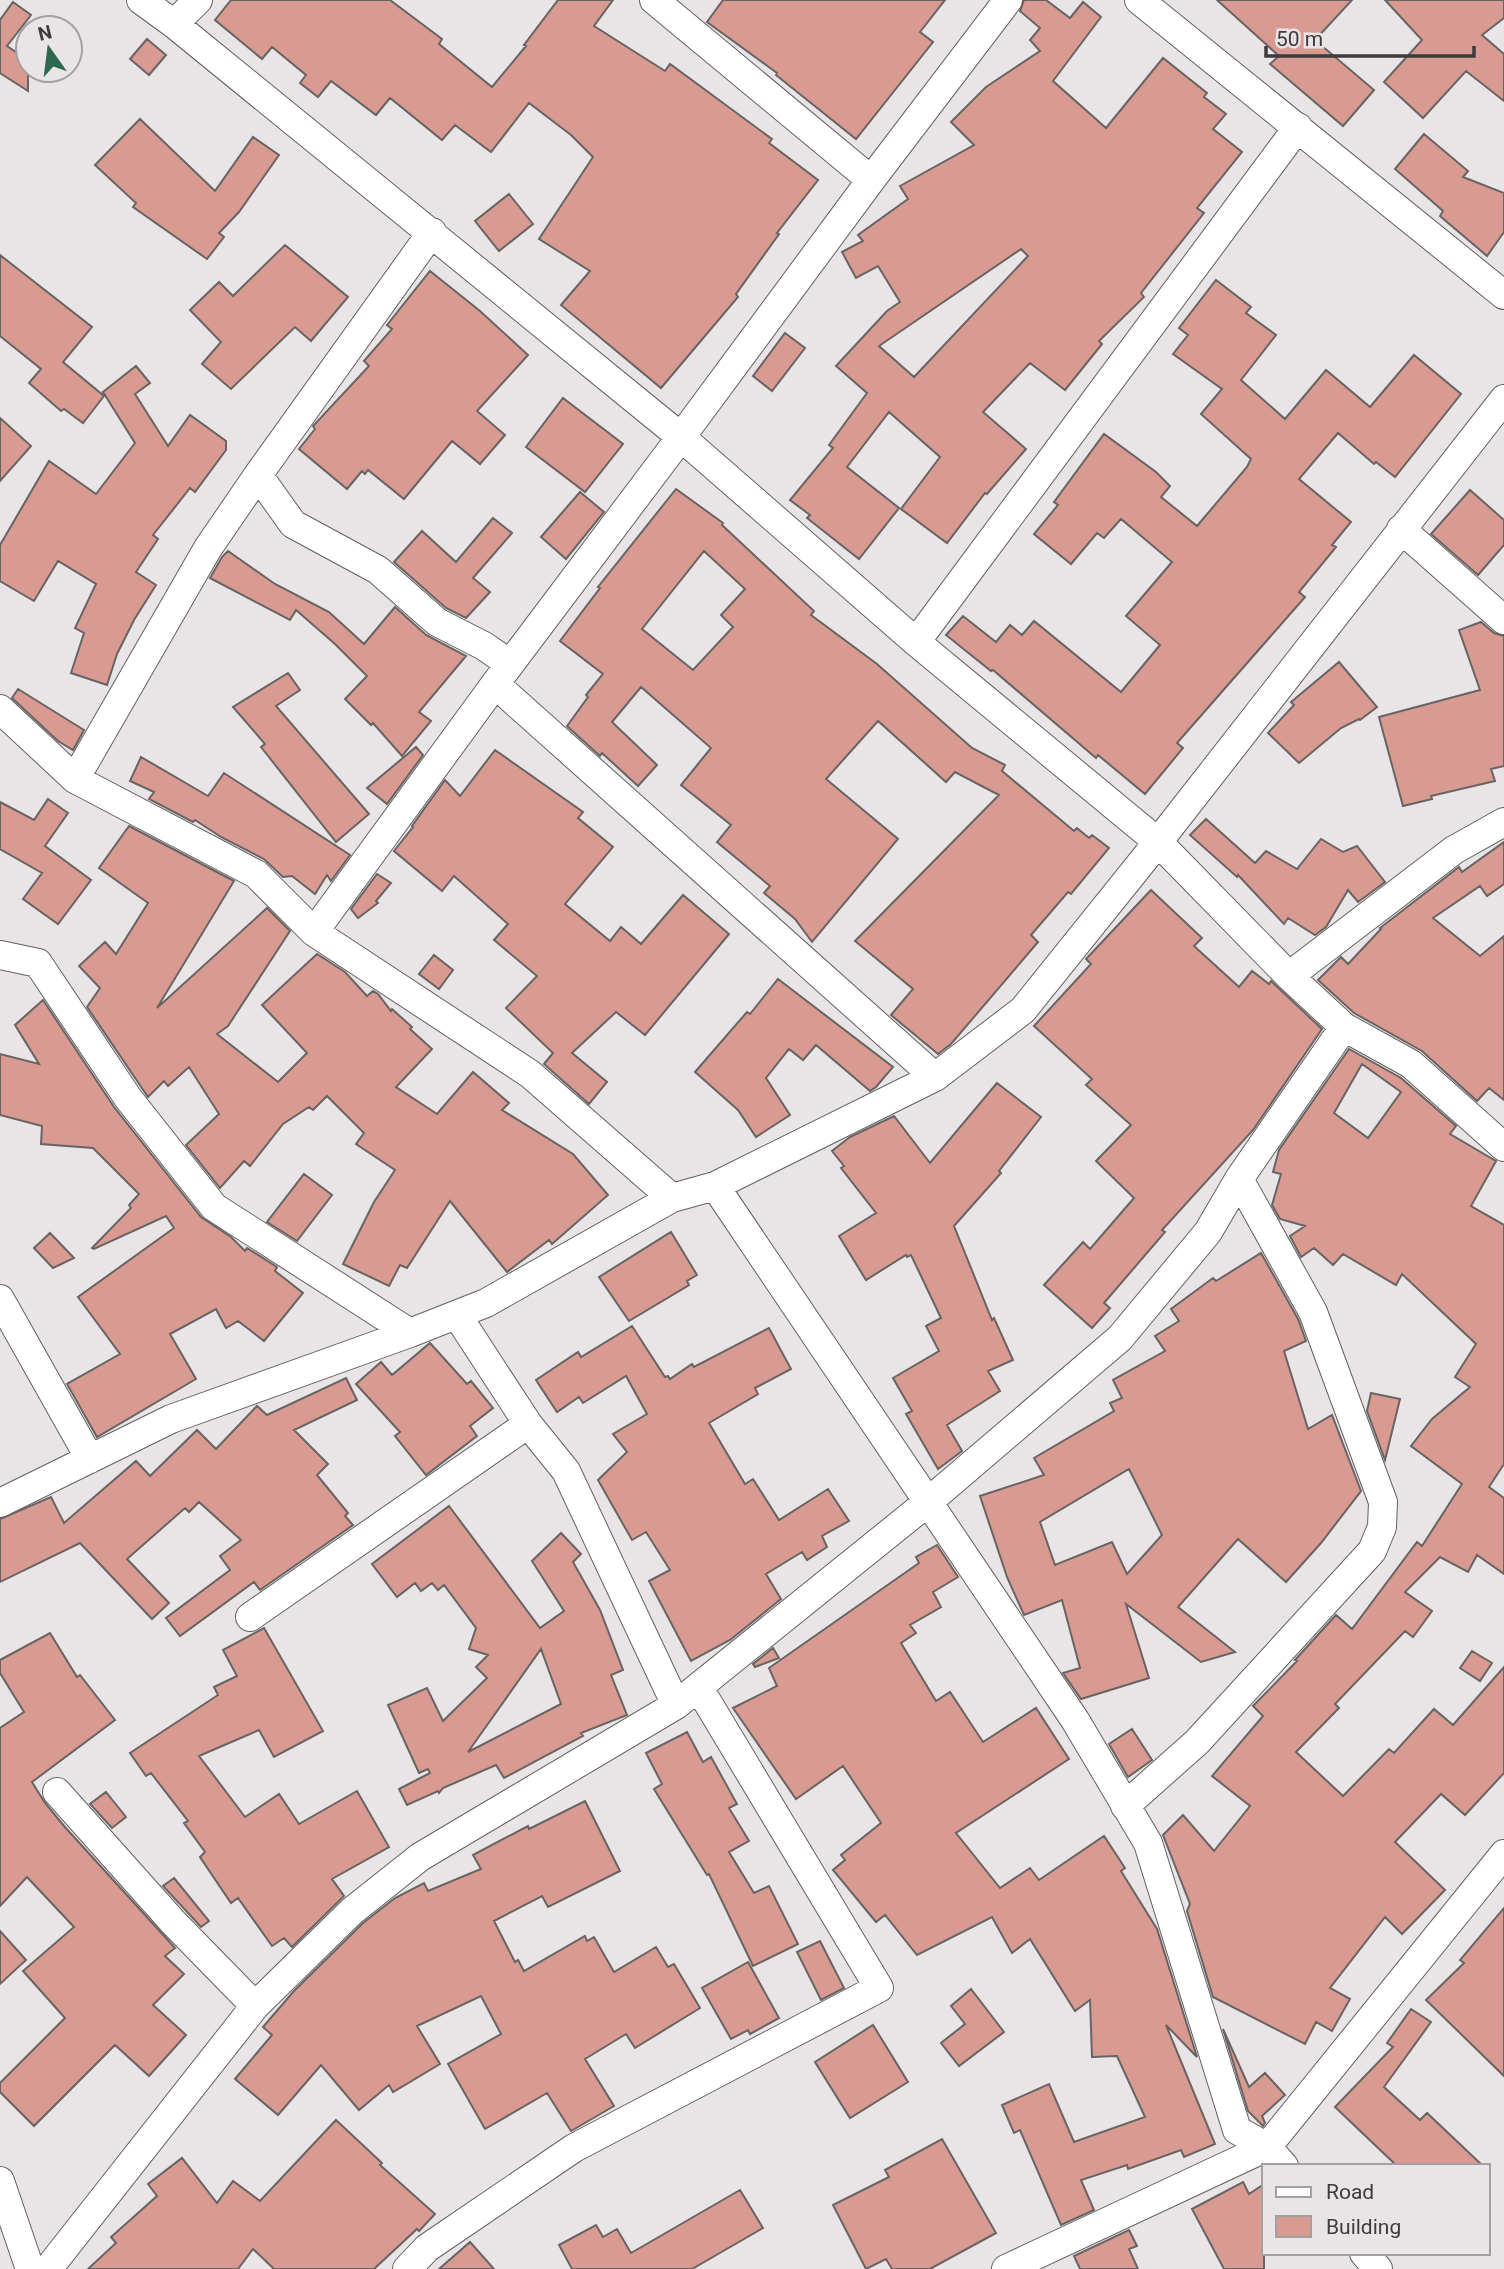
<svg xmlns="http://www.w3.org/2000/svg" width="1504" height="2269" font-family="Roboto,sans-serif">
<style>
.building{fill:#d99b91;stroke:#686463;stroke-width:2;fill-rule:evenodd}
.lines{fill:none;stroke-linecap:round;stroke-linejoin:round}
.minor-casing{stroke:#646061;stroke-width:30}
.minor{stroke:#fff;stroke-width:28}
</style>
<rect width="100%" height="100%" fill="#e9e4e6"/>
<path class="building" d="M 231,0 L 390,0 L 442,39 L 439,44 L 492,87 L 526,46 L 524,45 L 558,0 L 613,0 L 594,26 L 665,71 L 670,64 L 772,139 L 769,143 L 818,180 L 777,233 L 779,234 L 736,294 L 738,297 L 661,388 L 561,305 L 590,271 L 539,239 L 593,157 L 571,135 L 529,103 L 491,152 L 455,125 L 442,140 L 390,98 L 376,115 L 331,81 L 318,97 L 300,83 L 306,75 L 272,47 L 262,59 L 215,20 Z
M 723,0 L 945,0 L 920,32 L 933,42 L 856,139 L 776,75 L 777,73 L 707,22 Z
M 1024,0 L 1046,0 L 1070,18 L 1083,2 L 1101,17 L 1053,81 L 1106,128 L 1163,58 L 1207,93 L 1204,97 L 1226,114 L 1213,129 L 1242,152 L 1197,208 L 1204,213 L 1141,293 L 1144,297 L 1099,341 L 1102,344 L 1065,390 L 1030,363 L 983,412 L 1026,449 L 987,494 L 985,493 L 947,543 L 901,509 L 940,457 L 889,412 L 847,467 L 899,508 L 859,559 L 807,518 L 810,515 L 790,500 L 833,448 L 829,445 L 867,393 L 836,366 L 887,311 L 900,302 L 878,266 L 856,278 L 842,252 L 863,241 L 858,235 L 908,199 L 900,186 L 974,145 L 951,122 L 986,87 L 1040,51 L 1030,40 L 1040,28 L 1020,11 ZM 1021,249 L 1028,256 L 914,377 L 879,346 Z
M 1217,0 L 1352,0 L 1315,40 L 1374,90 L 1343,126 L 1270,64 L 1279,56 Z
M 1385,0 L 1504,0 L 1504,18 L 1482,35 L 1504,54 L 1504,101 L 1466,71 L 1423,118 L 1384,82 L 1422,40 Z
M 13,2 L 31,15 L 7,46 L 28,60 L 28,91 L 0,73 L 0,20 Z
M 147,39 L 166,55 L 149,75 L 130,59 Z
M 140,119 L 215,191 L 253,137 L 279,155 L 239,212 L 219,233 L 224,237 L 207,259 L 133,207 L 136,203 L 95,165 Z
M 1424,134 L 1468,171 L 1463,177 L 1504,193 L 1504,232 L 1487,256 L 1440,216 L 1443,211 L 1395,169 Z
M 509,194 L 533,224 L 499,251 L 475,221 Z
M 285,245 L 348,297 L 311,341 L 295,327 L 231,389 L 202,364 L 221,342 L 190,310 L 219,282 L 233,296 Z
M 0,255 L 92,327 L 63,362 L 104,396 L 83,423 L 64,409 L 61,411 L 29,383 L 41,369 L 0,336 Z
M 430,271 L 480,311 L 528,355 L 477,411 L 505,435 L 480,464 L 452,441 L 404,499 L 368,470 L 365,474 L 362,471 L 347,489 L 299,449 L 315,429 L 313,426 L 369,366 L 364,361 L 392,329 L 387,325 Z
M 1216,280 L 1251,307 L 1246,313 L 1276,335 L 1241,380 L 1285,419 L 1326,370 L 1370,407 L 1414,355 L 1461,394 L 1395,477 L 1376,462 L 1374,464 L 1338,433 L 1299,479 L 1351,522 L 1332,545 L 1336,547 L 1299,592 L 1305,597 L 1177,743 L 1183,748 L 1145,794 L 1098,755 L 1096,758 L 993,670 L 991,671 L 946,635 L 963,616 L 996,642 L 1010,625 L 1022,635 L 1034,621 L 1121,692 L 1160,645 L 1126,616 L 1172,562 L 1121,519 L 1104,538 L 1097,533 L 1071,564 L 1034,534 L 1058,505 L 1054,502 L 1104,434 L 1156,472 L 1170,486 L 1161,497 L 1197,526 L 1247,467 L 1251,459 L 1201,414 L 1222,389 L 1173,354 L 1188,335 L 1179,328 Z
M 785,333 L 805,348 L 772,391 L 753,376 Z
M 136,366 L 150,383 L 135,394 L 168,446 L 190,415 L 226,441 L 226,450 L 195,492 L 190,488 L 153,535 L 158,539 L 136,572 L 156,585 L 134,620 L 117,654 L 107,685 L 71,673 L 84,633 L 75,628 L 96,584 L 58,561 L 34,601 L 0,581 L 0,545 L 49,461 L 96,494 L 135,443 L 103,392 Z
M 563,398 L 623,444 L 585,492 L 526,447 Z
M 0,418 L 31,446 L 0,481 Z
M 676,489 L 723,523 L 722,525 L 814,611 L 811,615 L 877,664 L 972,748 L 1005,765 L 1002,771 L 1074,831 L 1077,828 L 1089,838 L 1092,835 L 1109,848 L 1071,894 L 1068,892 L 1031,935 L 1038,942 L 951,1044 L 938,1054 L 891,1015 L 913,989 L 855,941 L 999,795 L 955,772 L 946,782 L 878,721 L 826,779 L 898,839 L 812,942 L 795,919 L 764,893 L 770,886 L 717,842 L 731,825 L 681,785 L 711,748 L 641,687 L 612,722 L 657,765 L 638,786 L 602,753 L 600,756 L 567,726 L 588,697 L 586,695 L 603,674 L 560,641 L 600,588 L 598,587 ZM 704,551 L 745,589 L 721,615 L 733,627 L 693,670 L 642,629 Z
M 1470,490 L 1504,520 L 1504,545 L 1478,575 L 1431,534 Z
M 580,492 L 604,512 L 566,559 L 541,537 Z
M 493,518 L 512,533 L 473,578 L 490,592 L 466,618 L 446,608 L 394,562 L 422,531 L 456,562 Z
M 228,551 L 275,584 L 329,612 L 364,644 L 395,607 L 426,635 L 466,656 L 419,712 L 431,721 L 402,756 L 373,723 L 371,725 L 345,699 L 367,676 L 335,644 L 296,610 L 290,620 L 210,578 L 222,557 Z
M 1481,622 L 1494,633 L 1504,636 L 1504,766 L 1491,769 L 1495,781 L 1431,796 L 1432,799 L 1403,806 L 1379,717 L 1480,690 L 1459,630 Z
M 1339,662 L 1377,707 L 1360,720 L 1359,719 L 1341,728 L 1299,763 L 1268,733 L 1294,705 L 1291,702 Z
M 288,673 L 300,690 L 276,706 L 369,814 L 336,842 L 261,747 L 265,744 L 233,707 Z
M 18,689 L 84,730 L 73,750 L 58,741 L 12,698 Z
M 416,747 L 423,755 L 387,804 L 367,788 Z
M 495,750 L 583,812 L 578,818 L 613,847 L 565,904 L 610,941 L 621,927 L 641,944 L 683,895 L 729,934 L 645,1035 L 616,1012 L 572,1053 L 607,1082 L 589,1104 L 544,1064 L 553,1053 L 506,1008 L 537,976 L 494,940 L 508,924 L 454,876 L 442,891 L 394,851 L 413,827 L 412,826 L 445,780 L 460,796 Z
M 141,757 L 208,796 L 224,773 L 350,855 L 331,881 L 327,875 L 315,894 L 292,876 L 283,877 L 264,859 L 221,837 L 195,820 L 193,822 L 149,799 L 154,792 L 130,781 Z
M 48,799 L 68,813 L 45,846 L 91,880 L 58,924 L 23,899 L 42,873 L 0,849 L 0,802 L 34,820 Z
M 1206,819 L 1255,863 L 1266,851 L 1297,869 L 1321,839 L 1343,852 L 1357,846 L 1385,882 L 1358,902 L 1348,890 L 1326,927 L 1315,935 L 1288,918 L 1284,924 L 1238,875 L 1237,877 L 1190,835 Z
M 129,826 L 234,881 L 157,1008 L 267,908 L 290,931 L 228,1026 L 217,1034 L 278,1082 L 307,1053 L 262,1005 L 317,954 L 345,972 L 367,996 L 373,991 L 378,994 L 391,1011 L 392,1009 L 412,1027 L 410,1029 L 432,1049 L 396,1087 L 437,1114 L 473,1072 L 509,1103 L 502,1110 L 573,1154 L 608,1195 L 552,1244 L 549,1240 L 507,1272 L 450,1201 L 407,1268 L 400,1265 L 389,1286 L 343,1264 L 374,1202 L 395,1170 L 356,1144 L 364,1133 L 327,1096 L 313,1110 L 309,1107 L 283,1124 L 250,1166 L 244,1161 L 220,1188 L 186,1145 L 219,1114 L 189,1067 L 168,1086 L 164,1081 L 148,1097 L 87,1007 L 100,988 L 79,966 L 105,942 L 116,954 L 148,903 L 99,868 Z
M 1504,842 L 1504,884 L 1487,896 L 1480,886 L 1433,918 L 1480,956 L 1504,936 L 1504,1100 L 1489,1088 L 1477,1101 L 1422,1051 L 1354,1013 L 1318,980 L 1341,957 L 1348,964 L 1381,929 L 1380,928 L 1459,867 L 1462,872 Z
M 377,874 L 391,883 L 376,901 L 378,903 L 358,918 L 351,909 Z
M 1151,890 L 1202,938 L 1194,946 L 1239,987 L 1252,971 L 1269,984 L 1271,981 L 1322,1029 L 1253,1130 L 1162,1230 L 1165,1232 L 1104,1303 L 1110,1308 L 1092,1328 L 1044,1285 L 1083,1242 L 1090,1249 L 1134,1198 L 1096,1161 L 1131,1125 L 1086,1085 L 1092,1079 L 1034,1026 L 1091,964 L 1086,959 Z
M 434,955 L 453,970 L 439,989 L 419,974 Z
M 778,979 L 893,1067 L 876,1087 L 870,1091 L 816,1045 L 803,1060 L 789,1049 L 766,1078 L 790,1115 L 756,1137 L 738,1110 L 695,1072 L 747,1012 L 750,1014 Z
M 43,1000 L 114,1107 L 201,1217 L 231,1237 L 245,1251 L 247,1248 L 277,1267 L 275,1271 L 303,1293 L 264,1341 L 238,1321 L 226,1328 L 216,1309 L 170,1334 L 196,1379 L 97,1437 L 67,1384 L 120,1354 L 78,1297 L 174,1228 L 166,1216 L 94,1249 L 92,1248 L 131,1208 L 129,1205 L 139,1194 L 93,1148 L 41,1144 L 42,1126 L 0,1115 L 0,1054 L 39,1064 L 15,1025 Z
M 1349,1049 L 1401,1078 L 1456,1126 L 1450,1134 L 1496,1161 L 1471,1206 L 1504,1225 L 1504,1464 L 1489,1487 L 1504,1498 L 1504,1574 L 1477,1555 L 1468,1572 L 1440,1557 L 1405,1592 L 1432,1611 L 1413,1637 L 1405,1631 L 1335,1704 L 1339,1708 L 1296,1752 L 1343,1796 L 1389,1749 L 1394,1753 L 1434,1709 L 1453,1725 L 1504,1667 L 1504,1773 L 1465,1815 L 1441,1794 L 1395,1842 L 1445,1890 L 1402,1934 L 1385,1917 L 1330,1988 L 1350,1999 L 1332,2031 L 1316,2022 L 1305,2044 L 1213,1997 L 1187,1911 L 1190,1904 L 1163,1835 L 1183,1815 L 1214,1851 L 1250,1806 L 1212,1776 L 1263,1716 L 1253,1706 L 1297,1661 L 1295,1660 L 1336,1615 L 1352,1629 L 1417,1542 L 1422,1546 L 1462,1484 L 1411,1446 L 1432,1419 L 1470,1387 L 1455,1377 L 1476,1344 L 1402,1274 L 1396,1285 L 1343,1254 L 1333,1265 L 1314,1248 L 1301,1257 L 1290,1236 L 1305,1226 L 1280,1219 L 1272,1205 L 1281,1174 L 1273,1172 L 1279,1150 ZM 1362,1064 L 1401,1092 L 1368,1138 L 1334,1113 Z
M 997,1083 L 1041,1117 L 999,1171 L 1001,1173 L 954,1226 L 992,1320 L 994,1318 L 1013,1360 L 988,1371 L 1000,1391 L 947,1425 L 962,1451 L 938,1469 L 906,1414 L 912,1411 L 893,1378 L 939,1351 L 926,1326 L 941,1318 L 911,1255 L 907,1257 L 906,1255 L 866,1280 L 839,1236 L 876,1213 L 841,1168 L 844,1166 L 832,1151 L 850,1137 L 894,1116 L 930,1163 Z
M 304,1174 L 332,1195 L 297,1241 L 267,1222 Z
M 671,1232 L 697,1275 L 687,1281 L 689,1285 L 629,1321 L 599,1277 Z
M 50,1233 L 74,1258 L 53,1268 L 34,1248 Z
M 1261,1253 L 1298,1319 L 1306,1341 L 1284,1351 L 1308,1429 L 1332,1415 L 1361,1491 L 1321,1543 L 1286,1582 L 1238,1539 L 1178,1607 L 1235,1652 L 1201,1662 L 1126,1604 L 1149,1678 L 1081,1699 L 1063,1673 L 1080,1668 L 1062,1600 L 1024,1615 L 1007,1577 L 980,1496 L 1044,1475 L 1034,1458 L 1114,1411 L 1110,1403 L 1122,1398 L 1113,1380 L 1165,1351 L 1155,1336 L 1179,1321 L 1171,1309 L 1213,1278 L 1216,1281 ZM 1129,1469 L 1162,1535 L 1127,1574 L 1112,1542 L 1055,1565 L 1040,1522 Z
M 632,1326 L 665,1377 L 668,1376 L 670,1379 L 692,1364 L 694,1367 L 769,1328 L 791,1369 L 755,1388 L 758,1394 L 709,1423 L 745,1484 L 753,1479 L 779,1520 L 828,1489 L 849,1521 L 822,1536 L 827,1547 L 807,1560 L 802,1552 L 766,1574 L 781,1599 L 730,1640 L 691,1661 L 649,1581 L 670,1570 L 646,1532 L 632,1540 L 598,1480 L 627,1452 L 613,1434 L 647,1414 L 626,1376 L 583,1403 L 579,1397 L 557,1412 L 536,1380 L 578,1352 L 581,1357 Z
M 430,1343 L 467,1384 L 471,1381 L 493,1408 L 470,1426 L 477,1436 L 426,1475 L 395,1436 L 400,1432 L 356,1384 L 381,1362 L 392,1375 Z
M 346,1378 L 357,1400 L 294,1430 L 328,1464 L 317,1475 L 348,1513 L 345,1516 L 353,1525 L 260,1590 L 254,1582 L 180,1636 L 166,1618 L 230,1570 L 220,1556 L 241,1540 L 199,1502 L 189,1512 L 185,1508 L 127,1559 L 169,1603 L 152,1619 L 80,1543 L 0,1582 L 0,1519 L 51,1497 L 64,1523 L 136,1461 L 150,1476 L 197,1430 L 216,1449 L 257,1406 L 267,1415 Z
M 1371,1393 L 1400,1399 L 1385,1460 L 1367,1411 Z
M 449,1506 L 540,1628 L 564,1611 L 532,1561 L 561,1533 L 581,1554 L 573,1562 L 600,1610 L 623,1670 L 611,1675 L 627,1715 L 581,1733 L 583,1736 L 504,1778 L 496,1765 L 443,1788 L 439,1793 L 438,1791 L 407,1805 L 399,1789 L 430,1773 L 428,1769 L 419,1773 L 388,1705 L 427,1688 L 443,1721 L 487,1678 L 476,1667 L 488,1655 L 469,1649 L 476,1628 L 444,1585 L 438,1590 L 432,1583 L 421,1591 L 415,1583 L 397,1597 L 372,1564 ZM 541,1649 L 561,1704 L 468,1752 Z
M 937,1545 L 958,1577 L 933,1592 L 941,1607 L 910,1625 L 916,1633 L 901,1643 L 936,1701 L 950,1692 L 983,1742 L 1036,1708 L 1069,1759 L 956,1833 L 1000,1888 L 1030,1868 L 1039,1880 L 1104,1836 L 1125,1868 L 1121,1871 L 1157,1929 L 1197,2057 L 1166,2025 L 1215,2144 L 1184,2157 L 1181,2150 L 1128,2169 L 1127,2165 L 1081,2180 L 1094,2210 L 1061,2225 L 1020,2130 L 1014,2133 L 1002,2105 L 1049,2084 L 1074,2142 L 1145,2117 L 1117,2056 L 1092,2057 L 1090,2000 L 1075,2011 L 1030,1939 L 1012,1953 L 992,1917 L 917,1955 L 885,1915 L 876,1922 L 833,1870 L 845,1860 L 841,1855 L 881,1823 L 843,1766 L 796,1799 L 733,1708 L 777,1686 L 769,1668 L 919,1563 L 916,1557 Z
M 264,1628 L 323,1731 L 274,1757 L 259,1730 L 199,1756 L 245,1817 L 279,1794 L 299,1824 L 357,1791 L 389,1847 L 332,1879 L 344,1896 L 292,1947 L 284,1938 L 272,1946 L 238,1898 L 231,1903 L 200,1857 L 205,1852 L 184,1823 L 188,1821 L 151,1773 L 146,1776 L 130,1753 L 218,1695 L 214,1687 L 237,1676 L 223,1650 Z
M 50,1633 L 77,1677 L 80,1675 L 115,1720 L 32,1782 L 45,1803 L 64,1826 L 175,1948 L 165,1956 L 184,1974 L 153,2005 L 186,2035 L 149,2076 L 115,2045 L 34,2126 L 0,2092 L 0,2083 L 65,2018 L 23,1971 L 74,1927 L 27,1877 L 0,1906 L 0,1728 L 24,1712 L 0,1673 L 0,1660 Z
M 773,1648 L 779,1658 L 755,1667 L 753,1664 Z
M 1472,1651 L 1492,1663 L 1480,1681 L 1460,1668 Z
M 1132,1729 L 1152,1760 L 1128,1777 L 1109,1744 Z
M 687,1732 L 703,1762 L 711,1757 L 737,1804 L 729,1808 L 749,1841 L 729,1852 L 754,1893 L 769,1886 L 798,1944 L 753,1966 L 709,1874 L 707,1875 L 654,1789 L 662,1784 L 646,1753 Z
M 106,1792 L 126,1817 L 112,1828 L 90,1804 Z
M 585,1801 L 620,1871 L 548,1907 L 542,1896 L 494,1921 L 515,1962 L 518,1960 L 524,1971 L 585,1936 L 587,1941 L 594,1937 L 614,1972 L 656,1947 L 668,1967 L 674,1964 L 700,2008 L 635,2048 L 626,2034 L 585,2059 L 614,2106 L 571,2131 L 547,2093 L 485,2129 L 448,2064 L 501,2034 L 481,1996 L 417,2026 L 440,2064 L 393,2092 L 389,2085 L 359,2110 L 321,2065 L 278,2115 L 235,2079 L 272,2035 L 263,2027 L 294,1991 L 363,1923 L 395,1898 L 424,1883 L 428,1891 L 481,1869 L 473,1855 L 528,1826 L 529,1829 Z
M 174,1878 L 209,1921 L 201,1927 L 163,1886 Z
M 1504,1908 L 1504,2076 L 1426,2000 L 1464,1963 L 1460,1960 Z
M 0,1931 L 26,1960 L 0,1984 Z
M 820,1941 L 844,1988 L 821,2000 L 797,1952 Z
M 748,1962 L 779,2018 L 750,2034 L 748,2030 L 731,2039 L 702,1988 Z
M 971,1989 L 1004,2032 L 959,2066 L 941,2043 L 965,2024 L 951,2006 Z
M 1411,2009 L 1431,2022 L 1384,2087 L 1420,2120 L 1427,2113 L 1483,2166 L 1397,2166 L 1335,2107 L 1393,2047 L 1387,2043 Z
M 873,2025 L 908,2082 L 850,2118 L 815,2062 Z
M 1223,2029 L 1249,2087 L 1265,2073 L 1285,2095 L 1262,2116 L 1265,2123 L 1263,2126 L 1248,2111 Z
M 336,2120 L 382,2163 L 380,2165 L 435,2214 L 419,2231 L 417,2229 L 374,2269 L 274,2269 L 253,2249 L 238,2269 L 88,2269 L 116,2243 L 111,2237 L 157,2196 L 148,2184 L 182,2158 L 217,2203 L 233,2181 L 260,2201 Z
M 942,2139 L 996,2233 L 930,2269 L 892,2269 L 886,2259 L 866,2269 L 833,2205 L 889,2177 L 885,2170 Z
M 1243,2182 L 1249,2194 L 1264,2184 L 1264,2269 L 1224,2269 L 1192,2209 Z
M 740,2190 L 763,2228 L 692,2269 L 572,2269 L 559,2245 L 596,2225 L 603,2237 L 617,2229 L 631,2253 Z
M 1129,2230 L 1137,2246 L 1129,2249 L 1138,2269 L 1080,2269 L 1074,2256 Z
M 470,2242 L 494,2269 L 439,2269 Z"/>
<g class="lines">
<g class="minor-casing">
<path id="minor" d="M 141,0 L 174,24 L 681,437 L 916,642 L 1158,842 L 1289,976 L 1344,1027 L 1411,1064 L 1504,1147
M 654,0 L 871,180
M 1139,0 L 1504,295
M 174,24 L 198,0
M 258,475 L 293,524 L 378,570 L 437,622 L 484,646 L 510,664
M 1401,529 L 1504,620
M 916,642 L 1298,127
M 495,684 L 935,1077
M 0,709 L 75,779 L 256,874 L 314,932 L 530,1074 L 672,1198
M 75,779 L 208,548 L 258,475 L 432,232
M 314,932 L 495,684 L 681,437 L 871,180 L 1008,0
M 0,955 L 38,963 L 128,1098 L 214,1207 L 410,1333
M 1289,976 L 1454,850 L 1504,822
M 715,1186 L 1075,1720 L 1148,1843 L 1237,2130 L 1267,2147 L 1504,1854
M 0,1299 L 90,1459
M 457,1315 L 528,1424 L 566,1471 L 676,1705
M 0,1503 L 171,1419 L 410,1333 L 486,1303 L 672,1198 L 715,1186 L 935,1077 L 1023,1010 L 1158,842 L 1504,399
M 250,1617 L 528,1424
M 57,1792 L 173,1922 L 255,2006
M 1125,1806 L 1197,1742 L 1372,1551 L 1382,1527 L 1383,1502 L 1313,1312 L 1239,1179
M 0,2181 L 30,2269
M 1364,2253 L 1378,2269
M 48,2269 L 255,2006 L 352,1911 L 420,1857 L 676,1705 L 928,1502 L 1120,1338 L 1208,1232 L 1239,1179 L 1344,1027
M 407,2269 L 427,2248 L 574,2148 L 879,1988 L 699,1688
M 1006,2269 L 1267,2147 L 1284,2166"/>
</g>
<use href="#minor" class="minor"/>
</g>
<rect x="1262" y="2164" width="228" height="91" fill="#e9e4e6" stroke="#a4a0a2" stroke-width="2"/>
<rect x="1276" y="2187" width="35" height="10" fill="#ffffff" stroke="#a4a0a2" stroke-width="2"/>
<text x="1326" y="2199" font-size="21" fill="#3d3b3b">Road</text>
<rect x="1276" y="2216" width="35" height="21" fill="#d99b91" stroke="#a4a0a2" stroke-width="2"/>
<text x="1326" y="2234" font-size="21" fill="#3d3b3b">Building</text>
<g transform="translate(49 49) rotate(346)"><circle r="33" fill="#e9e4e6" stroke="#a4a0a2" stroke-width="2"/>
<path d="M0-5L12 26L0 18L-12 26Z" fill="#2d6851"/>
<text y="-10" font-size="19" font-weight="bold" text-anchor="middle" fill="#3d3b3b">N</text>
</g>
<path d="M1266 46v10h208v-10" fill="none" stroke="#3d3b3b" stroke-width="3.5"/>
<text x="1276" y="46" font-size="21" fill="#3d3b3b" stroke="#e9e4e6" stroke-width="5" paint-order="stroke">50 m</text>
</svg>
